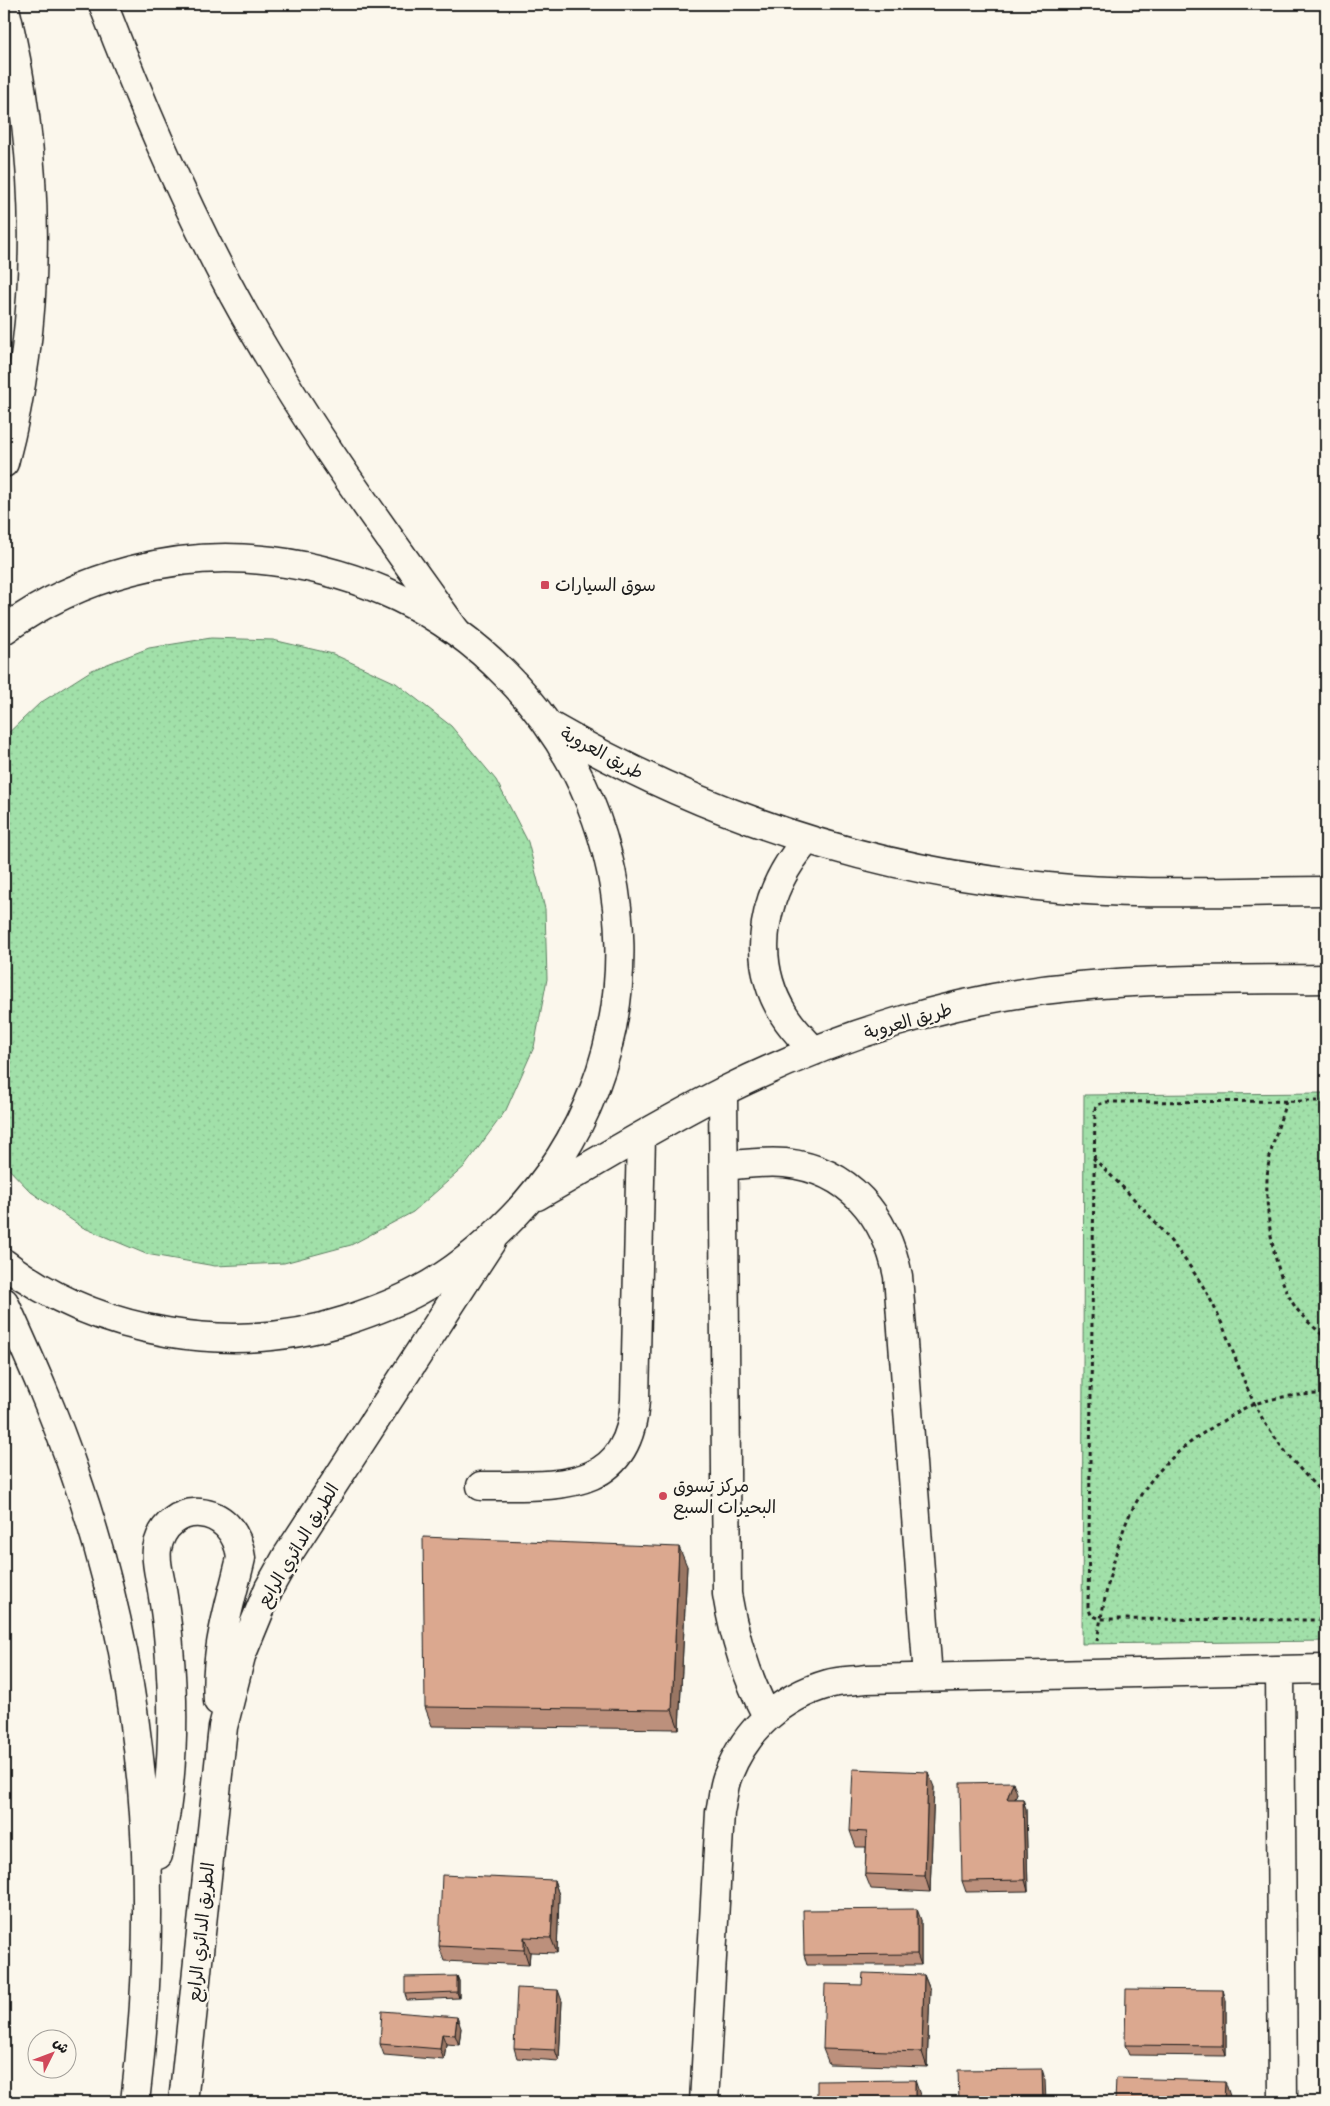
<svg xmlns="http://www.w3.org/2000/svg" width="1330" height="2106" font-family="Dekko,'Playpen Sans Arabic',sans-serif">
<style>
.park{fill:url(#park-dots);stroke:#5e7e62}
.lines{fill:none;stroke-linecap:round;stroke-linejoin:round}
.minor-casing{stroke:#1c1c1c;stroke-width:31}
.major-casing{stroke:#1c1c1c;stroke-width:31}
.highway-casing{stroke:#1c1c1c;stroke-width:31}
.path{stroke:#1c1c1c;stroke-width:3;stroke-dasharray:4 4;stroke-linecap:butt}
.minor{stroke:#fbf7ec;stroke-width:28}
.major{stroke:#fbf7ec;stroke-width:28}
.highway{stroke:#fbf7ec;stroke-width:28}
.wall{fill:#bc907b;stroke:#1c1c1c}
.shaded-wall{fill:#997664;stroke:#1c1c1c}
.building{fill:#dba88f;stroke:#1c1c1c}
.poi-dot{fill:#d1495b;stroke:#fbf7ec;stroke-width:2}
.labels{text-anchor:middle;stroke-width:5;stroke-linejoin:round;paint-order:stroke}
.poi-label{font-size:18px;fill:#1c1c1c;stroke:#fbf7ec;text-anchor:start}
.street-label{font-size:18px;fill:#1c1c1c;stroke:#fbf7ec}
</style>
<defs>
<pattern id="park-dots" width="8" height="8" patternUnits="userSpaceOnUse" patternTransform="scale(1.25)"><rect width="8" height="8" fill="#a1e0a9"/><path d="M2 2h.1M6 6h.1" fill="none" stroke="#8ac091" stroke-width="1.8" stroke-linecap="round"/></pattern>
</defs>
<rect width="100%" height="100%" fill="#fbf7ec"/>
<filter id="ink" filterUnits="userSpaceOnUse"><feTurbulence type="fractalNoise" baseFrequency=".02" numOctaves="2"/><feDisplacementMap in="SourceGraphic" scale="10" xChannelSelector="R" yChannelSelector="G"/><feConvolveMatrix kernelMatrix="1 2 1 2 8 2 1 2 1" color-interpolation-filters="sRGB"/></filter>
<g filter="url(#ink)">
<path class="park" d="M 211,638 L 273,640 L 333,654 L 396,683 L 451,726 L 496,780 L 528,842 L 545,909 L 547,979 L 534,1047 L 506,1110 L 465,1166 L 413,1212 L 351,1245 L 284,1263 L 215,1266 L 146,1254 L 82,1227 L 31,1192 L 4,1164 L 4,737 L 40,703 L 92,670 L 149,648 Z
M 1326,1093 L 1326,1641 L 1082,1644 L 1084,1095 Z"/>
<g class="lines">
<g class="minor-casing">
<path id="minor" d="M 723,1092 L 727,1594 C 734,1638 746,1676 767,1716
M 724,1166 C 744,1164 765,1161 785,1163 C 850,1170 886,1216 898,1276 L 928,1677
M 481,1486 C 554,1485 629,1496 635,1400 L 641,1137
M 1280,1670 L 1283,2102
M 704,2102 L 720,1812 C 723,1800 723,1786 728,1775 C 746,1729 782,1697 828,1684 C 840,1680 854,1681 866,1679 L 1326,1669"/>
</g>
<g class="major-casing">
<path id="major" d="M 103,4 C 141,103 182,200 233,294 C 297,412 377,521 456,631
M 4,463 C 44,312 41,155 4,4
M 4,1302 C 30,1359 55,1415 75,1474 C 147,1680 161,1887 135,2102
M 158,1855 C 173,1787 175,1715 169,1647 C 168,1628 165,1609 162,1590 C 160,1577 155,1562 157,1549 C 166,1498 235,1501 241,1558 C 230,1605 214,1651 218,1701
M 183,2102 L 223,1727 L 241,1656 L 269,1588 L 287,1556 L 491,1242"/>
</g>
<g class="highway-casing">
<path id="highway" d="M 4,630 C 80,575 178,549 272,561 C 361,572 443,610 506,675 C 653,824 659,1065 513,1217 C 485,1246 454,1272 418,1291 C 396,1303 371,1312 347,1320 C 234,1357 98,1335 4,1263
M 552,727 C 705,815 872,871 1048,887 C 1140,896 1234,891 1326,891
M 807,840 C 764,889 748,957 784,1015 C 792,1028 803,1039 814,1051
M 537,1196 C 599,1161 660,1123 724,1091 C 834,1036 956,997 1079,986 C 1161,978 1244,980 1326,979"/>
</g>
<path class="path" d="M 1286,1101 C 1280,1123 1271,1145 1268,1168 C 1263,1206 1274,1277 1296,1308 C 1305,1320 1316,1329 1326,1338
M 1326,1101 L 1107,1102 L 1097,1105 L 1095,1109 L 1088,1607 L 1091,1615 L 1101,1619 L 1326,1620
M 1093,1158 C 1133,1196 1175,1241 1204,1288 C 1226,1325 1236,1366 1254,1403 C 1271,1438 1299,1469 1326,1497
M 1097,1641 C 1103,1604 1114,1550 1129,1516 C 1149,1474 1182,1445 1221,1422 C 1232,1415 1243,1408 1255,1404 C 1278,1396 1302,1394 1326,1394"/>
<use href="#minor" class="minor"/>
<use href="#major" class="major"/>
<use href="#highway" class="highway"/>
</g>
<path class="wall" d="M 687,1566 L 679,1729 L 432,1726 L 425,1707 Z
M 934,1787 L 930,1892 L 871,1889 L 865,1874 L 866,1847 L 856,1847 L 850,1831 Z
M 1017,1793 L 1014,1799 L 1023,1799 L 1026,1810 L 1028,1891 L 966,1892 L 962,1881 Z
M 554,1880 L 559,1895 L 557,1953 L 530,1952 L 529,1965 L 444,1961 L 439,1946 Z
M 921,1920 L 921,1965 L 807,1965 L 804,1955 Z
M 924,1975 L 930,1990 L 927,2067 L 829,2064 L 823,2049 L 862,1985 Z
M 457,1976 L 459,1981 L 459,1998 L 407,2000 L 405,1994 Z
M 1226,2000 L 1226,2056 L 1129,2055 L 1125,2045 Z
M 562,2001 L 559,2061 L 517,2058 L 514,2048 Z
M 461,2028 L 459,2045 L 446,2044 L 444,2060 L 384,2055 L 380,2044 Z"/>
<path class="shaded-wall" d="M 679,1547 L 687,1566 L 679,1729 L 672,1710 Z
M 928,1772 L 934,1787 L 930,1892 L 925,1876 Z
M 1013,1782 L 1017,1793 L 1011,1810 L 1007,1799 Z
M 1023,1799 L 1026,1810 L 1028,1891 L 1025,1880 Z
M 554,1880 L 559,1895 L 557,1953 L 551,1938 Z
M 917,1909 L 921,1920 L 921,1965 L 917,1954 Z
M 524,1937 L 530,1952 L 529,1965 L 524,1950 Z
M 924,1975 L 930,1990 L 927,2067 L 922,2052 Z
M 457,1976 L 459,1981 L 459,1998 L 457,1992 Z
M 558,1990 L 562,2001 L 559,2061 L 555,2050 Z
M 1223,1990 L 1226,2000 L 1226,2056 L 1223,2046 Z
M 457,2017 L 461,2028 L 459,2045 L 455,2035 Z
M 442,2034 L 446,2044 L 444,2060 L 440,2049 Z
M 4,2048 L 5,2102 L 4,2102 Z
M 1042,2069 L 1045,2079 L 1046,2102 L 1043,2102 Z
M 915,2080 L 920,2095 L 920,2102 L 915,2102 Z
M 1225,2081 L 1230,2096 L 1230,2102 L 1224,2102 Z"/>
<path class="building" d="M 423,1537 L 679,1547 L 672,1710 L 425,1707 Z
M 853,1769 L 928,1772 L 925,1876 L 865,1874 L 867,1832 L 850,1831 Z
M 1013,1782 L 1007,1799 L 1023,1799 L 1025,1880 L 962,1881 L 960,1783 Z
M 442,1875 L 554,1880 L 551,1938 L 524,1937 L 524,1950 L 439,1946 Z
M 917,1909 L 917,1954 L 804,1955 L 803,1910 Z
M 863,1973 L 924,1975 L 922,2052 L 823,2049 L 825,1984 L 862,1985 Z
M 457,1976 L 457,1992 L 405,1994 L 405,1977 Z
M 517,1988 L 558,1990 L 555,2050 L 514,2048 Z
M 1126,1989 L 1223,1990 L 1223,2046 L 1125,2045 Z
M 382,2011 L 457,2017 L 455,2035 L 442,2034 L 440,2049 L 380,2044 Z
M 1042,2069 L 1043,2102 L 959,2102 L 958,2070 Z
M 1116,2078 L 1225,2081 L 1224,2102 L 1115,2102 Z
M 915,2080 L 915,2102 L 817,2102 L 817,2081 Z
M 559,2097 L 664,2100 L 664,2102 L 559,2102 Z"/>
</g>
<g class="poi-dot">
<rect x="540" y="580" width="10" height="10" rx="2.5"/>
<circle cx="663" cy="1496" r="5"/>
</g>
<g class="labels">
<g class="poi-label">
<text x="555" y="591">سوق السيارات</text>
<text x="673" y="1492">مركز تسوق<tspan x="673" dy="21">البحيرات السبع</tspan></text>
</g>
<g class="street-label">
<text transform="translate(602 753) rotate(28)" y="6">طريق العروبة</text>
<text transform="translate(908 1021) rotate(-16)" y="6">طريق العروبة</text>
<text transform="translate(298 1545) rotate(-59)" y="6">الطريق الدائري الرابع</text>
<text transform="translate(201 1932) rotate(-84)" y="6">الطريق الدائري الرابع</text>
</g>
</g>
<rect width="1330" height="2106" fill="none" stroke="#fbf7ec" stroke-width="20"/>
<rect x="10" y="10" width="1310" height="2086" fill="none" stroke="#1c1c1c" stroke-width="2" filter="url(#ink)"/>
<g transform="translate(52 2054) rotate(48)"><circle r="24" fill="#fbf7ec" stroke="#a29f99"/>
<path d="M0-4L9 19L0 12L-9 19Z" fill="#d1495b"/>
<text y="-8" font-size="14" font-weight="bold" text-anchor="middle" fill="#1c1c1c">ش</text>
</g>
</svg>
